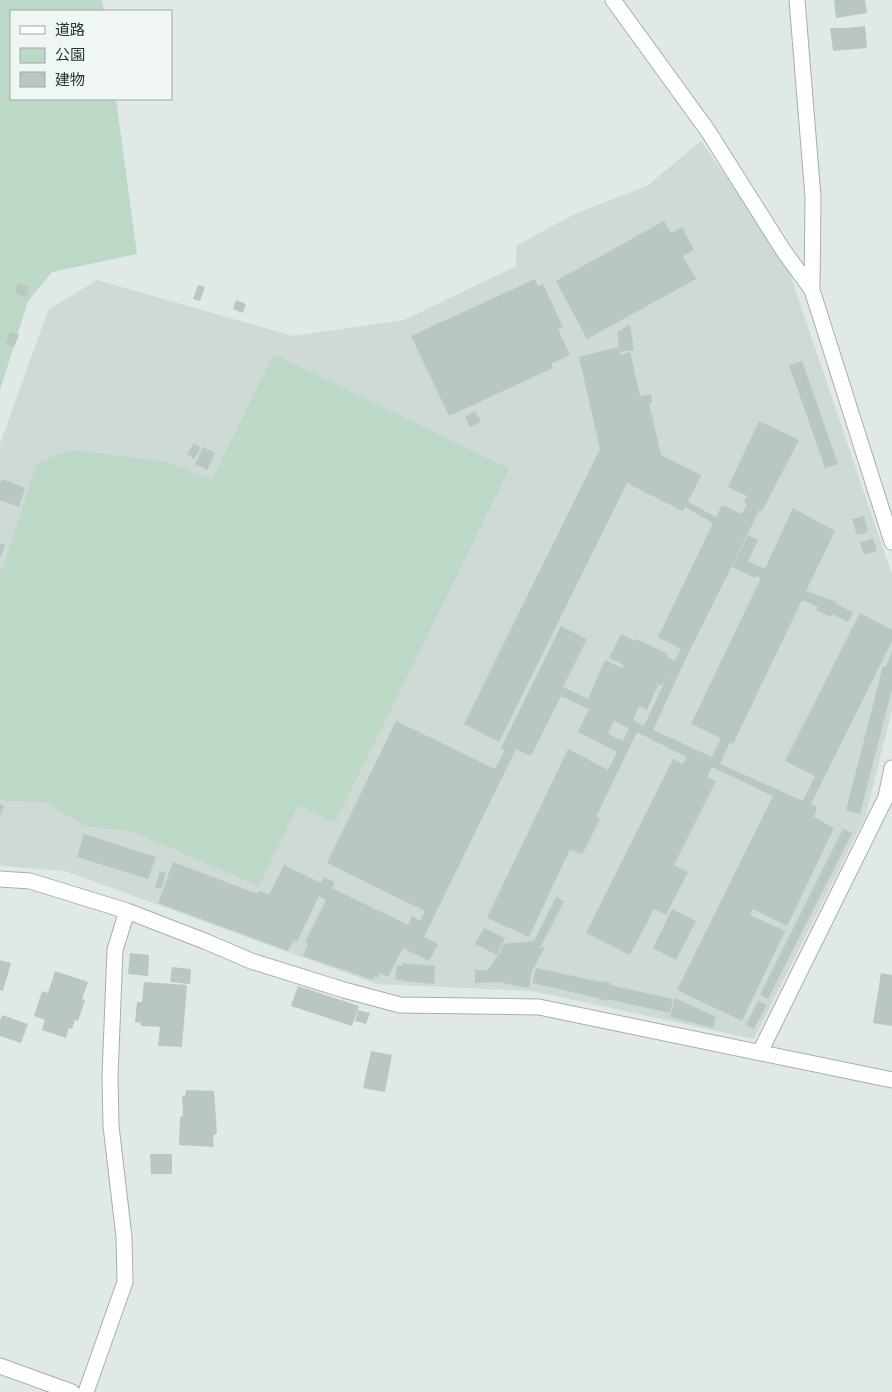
<svg xmlns="http://www.w3.org/2000/svg" width="892" height="1392" font-family="'PT Sans','Noto Sans JP',sans-serif">
<style>
.built{fill:#cfd9d5}
.green{fill:#bcd8c6}
.building{fill:#b9c6c2;fill-rule:evenodd}
.lines{fill:none;stroke-linecap:round;stroke-linejoin:round}
.minor-casing{stroke:#a4b0ad;stroke-width:17}
.minor{stroke:#fff;stroke-width:15}
</style>
<rect width="100%" height="100%" fill="#e0e9e6"/>
<path class="built" d="M 701,141 L 786,262 L 892,575 L 892,710 L 866,815 L 754,1039 L 532,991 L 376,984 L 65,871 L 0,866 L 0,444 L 48,310 L 97,280 L 293,336 L 404,320 L 516,266 L 517,245 L 577,213 L 647,186 Z"/>
<path class="green" d="M 0,0 L 102,0 L 104,11 L 11,11 L 11,99 L 116,99 L 137,254 L 52,272 L 28,301 L 0,390 Z
M 274,354 L 509,469 L 335,823 L 298,805 L 259,886 L 131,831 L 85,826 L 46,802 L 6,801 L 0,799 L 0,571 L 2,570 L 37,463 L 72,450 L 167,462 L 212,480 Z"/>
<path class="building" d="M 834,0 L 865,0 L 867,13 L 836,18 Z
M 865,26 L 867,48 L 833,51 L 830,28 L 845,28 Z
M 664,221 L 671,233 L 682,227 L 694,250 L 683,256 L 696,279 L 587,339 L 556,281 Z
M 535,279 L 538,286 L 543,284 L 563,327 L 558,329 L 570,355 L 551,364 L 553,368 L 449,416 L 411,336 Z
M 18,283 L 29,287 L 26,297 L 15,293 Z
M 198,285 L 205,287 L 200,301 L 193,299 Z
M 236,300 L 246,304 L 243,313 L 233,309 Z
M 630,324 L 634,350 L 620,352 L 617,332 Z
M 10,332 L 19,335 L 14,347 L 6,344 Z
M 619,347 L 620,355 L 630,352 L 640,396 L 651,394 L 652,403 L 649,403 L 661,455 L 701,475 L 688,502 L 716,517 L 722,505 L 742,514 L 747,504 L 744,502 L 747,496 L 728,487 L 759,421 L 799,440 L 762,511 L 759,510 L 755,519 L 689,652 L 653,730 L 712,757 L 721,738 L 691,724 L 761,578 L 756,576 L 755,578 L 732,567 L 748,535 L 758,540 L 748,561 L 765,569 L 793,508 L 835,531 L 806,591 L 837,602 L 836,604 L 853,612 L 848,622 L 832,614 L 831,617 L 816,610 L 818,607 L 802,600 L 733,744 L 730,742 L 720,764 L 803,801 L 815,776 L 785,761 L 860,613 L 892,630 L 892,641 L 811,804 L 817,807 L 814,817 L 834,828 L 787,926 L 753,909 L 750,915 L 785,931 L 742,1021 L 677,990 L 773,796 L 712,767 L 707,777 L 716,781 L 674,865 L 688,872 L 666,915 L 654,909 L 630,955 L 586,933 L 673,759 L 683,764 L 687,757 L 637,732 L 596,817 L 600,819 L 582,855 L 570,849 L 529,937 L 487,918 L 568,749 L 608,770 L 617,752 L 578,732 L 589,709 L 561,696 L 531,756 L 516,749 L 424,937 L 438,944 L 429,961 L 403,948 L 388,977 L 380,973 L 378,978 L 374,976 L 373,980 L 303,956 L 308,944 L 305,942 L 326,900 L 319,896 L 297,942 L 294,940 L 288,951 L 158,903 L 173,862 L 258,894 L 259,891 L 269,895 L 284,865 L 321,883 L 324,877 L 335,882 L 332,888 L 408,925 L 412,916 L 420,921 L 425,911 L 327,863 L 396,721 L 495,769 L 505,750 L 501,748 L 561,626 L 587,639 L 563,687 L 588,699 L 605,660 L 622,668 L 624,665 L 609,658 L 621,634 L 635,641 L 636,639 L 668,654 L 667,657 L 675,661 L 681,649 L 658,637 L 713,523 L 685,507 L 683,511 L 627,483 L 499,742 L 464,724 L 600,449 L 579,357 ZM 670,670 L 644,726 L 633,720 L 639,706 L 647,710 L 658,685 L 654,682 L 662,686 ZM 614,721 L 629,728 L 623,741 L 608,734 Z
M 802,361 L 838,464 L 825,468 L 789,365 Z
M 475,411 L 481,422 L 470,427 L 465,417 Z
M 194,443 L 201,448 L 194,459 L 187,454 Z
M 203,447 L 215,453 L 207,470 L 195,464 Z
M 2,479 L 25,488 L 19,507 L 0,500 L 0,484 Z
M 864,516 L 868,532 L 857,535 L 852,519 Z
M 873,538 L 877,551 L 864,555 L 860,543 Z
M 0,543 L 5,545 L 0,558 Z
M 892,651 L 892,689 L 860,814 L 846,810 L 883,666 L 886,667 Z
M 0,804 L 4,806 L 0,816 Z
M 843,829 L 852,833 L 768,999 L 760,995 Z
M 84,834 L 156,857 L 148,879 L 77,857 Z
M 160,871 L 166,873 L 161,889 L 155,887 Z
M 556,897 L 564,901 L 540,948 L 545,947 L 532,971 L 529,988 L 498,982 L 475,983 L 475,970 L 488,970 L 500,952 L 503,944 L 534,941 Z
M 672,909 L 696,921 L 676,960 L 653,948 Z
M 484,928 L 505,938 L 497,955 L 475,944 Z
M 130,953 L 149,955 L 148,976 L 128,974 Z
M 0,960 L 11,963 L 3,991 L 0,990 Z
M 402,963 L 435,966 L 434,984 L 402,981 L 402,980 L 395,979 L 397,966 L 402,966 Z
M 172,967 L 191,969 L 190,984 L 170,982 Z
M 536,968 L 601,982 L 601,981 L 611,983 L 610,985 L 673,999 L 670,1013 L 607,999 L 606,1001 L 598,999 L 599,998 L 532,983 Z
M 55,971 L 88,982 L 82,999 L 85,1000 L 78,1021 L 75,1020 L 72,1029 L 69,1028 L 66,1038 L 42,1030 L 45,1020 L 34,1016 L 42,991 L 48,993 Z
M 881,973 L 892,975 L 892,1026 L 873,1023 Z
M 144,982 L 187,985 L 182,1047 L 158,1046 L 160,1027 L 141,1026 L 141,1023 L 135,1022 L 137,1002 L 142,1002 Z
M 298,986 L 359,1006 L 352,1026 L 291,1006 Z
M 675,998 L 716,1017 L 713,1028 L 670,1017 Z
M 758,1001 L 767,1005 L 754,1029 L 746,1025 Z
M 358,1010 L 370,1013 L 366,1024 L 355,1021 Z
M 2,1015 L 28,1024 L 21,1043 L 0,1036 L 0,1021 Z
M 371,1051 L 392,1055 L 385,1092 L 363,1088 Z
M 186,1090 L 214,1091 L 217,1133 L 213,1136 L 214,1147 L 179,1145 L 180,1117 L 183,1116 L 182,1096 L 185,1096 Z
M 150,1154 L 172,1154 L 172,1174 L 151,1174 Z"/>
<g class="lines">
<g class="minor-casing">
<path id="minor" d="M 613,0 L 708,131 L 783,250 L 812,290 L 892,542
M 797,0 L 813,197 L 812,290
M 0,879 L 30,881 L 127,911 L 207,942 L 251,961 L 344,990 L 400,1005 L 539,1007 L 892,1080
M 760,1052 L 886,797 L 892,768
M 0,1366 L 72,1392
M 86,1392 L 125,1282 L 124,1237 L 111,1126 L 110,1076 L 115,950 L 127,911"/>
</g>
<use href="#minor" class="minor"/>
</g>
<rect x="10" y="10" width="162" height="90" fill="#f0f6f4" stroke="#9eaaa7"/>
<rect x="20" y="26" width="25" height="8" fill="#ffffff" stroke="#9eaaa7"/>
<text x="55" y="35" font-size="15" fill="#233734">道路</text>
<rect x="20" y="48" width="25" height="15" fill="#bcd8c6" stroke="#9eaaa7"/>
<text x="55" y="60" font-size="15" fill="#233734">公園</text>
<rect x="20" y="72" width="25" height="15" fill="#b9c6c2" stroke="#9eaaa7"/>
<text x="55" y="85" font-size="15" fill="#233734">建物</text>
</svg>
